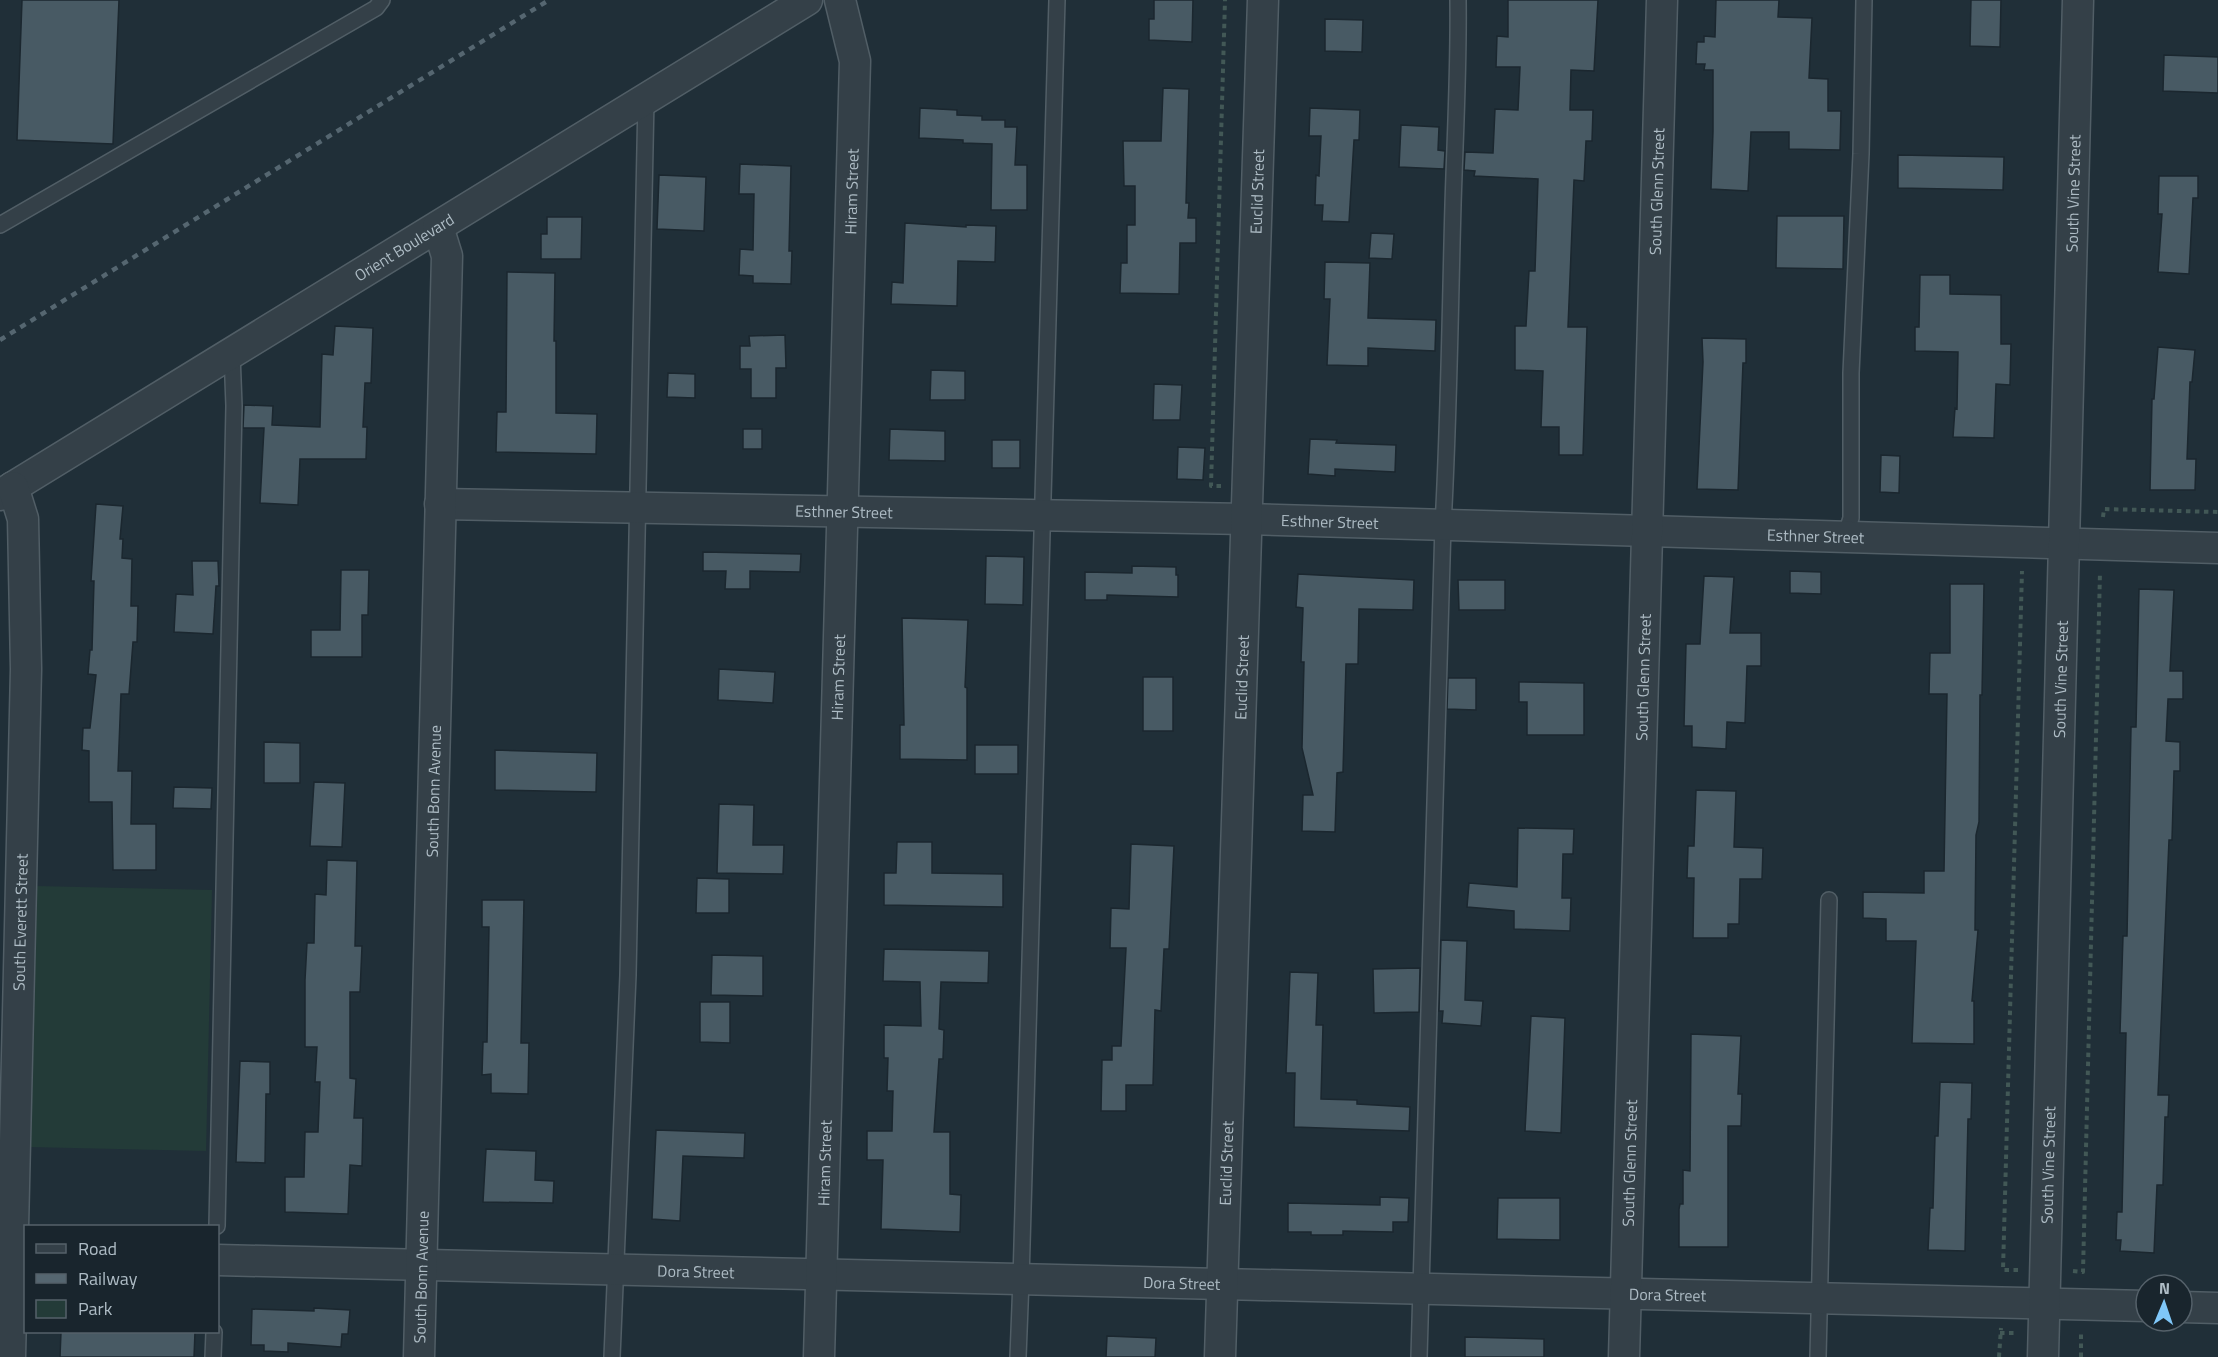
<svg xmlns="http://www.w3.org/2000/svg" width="2218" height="1357" font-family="'Titillium Web',sans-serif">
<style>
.green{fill:#233b38}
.building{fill:#485a64;stroke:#1b272f;stroke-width:1.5}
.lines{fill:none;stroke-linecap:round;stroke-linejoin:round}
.lane-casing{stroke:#515e66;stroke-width:18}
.street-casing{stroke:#515e66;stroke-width:33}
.path{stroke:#425856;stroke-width:4;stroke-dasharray:4.5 4.5;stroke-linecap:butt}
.lane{stroke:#344048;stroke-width:15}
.street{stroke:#344048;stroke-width:30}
.rail{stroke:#556670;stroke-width:4.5;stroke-dasharray:6 6;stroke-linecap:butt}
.labels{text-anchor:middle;stroke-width:4.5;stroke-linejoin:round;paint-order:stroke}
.street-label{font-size:16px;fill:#aebcc5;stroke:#19252d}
</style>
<rect width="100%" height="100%" fill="#202f38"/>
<path class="green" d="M 36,886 L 212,890 L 206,1151 L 29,1147 Z"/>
<path class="building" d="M 22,0 L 119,0 L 113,144 L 17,140 Z
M 1154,0 L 1193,0 L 1192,42 L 1149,40 L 1149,19 L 1154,19 Z
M 1508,0 L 1598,0 L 1594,71 L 1571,70 L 1570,110 L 1593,110 L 1592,141 L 1586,141 L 1584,181 L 1574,180 L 1568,327 L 1587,327 L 1583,455 L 1559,455 L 1559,427 L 1541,427 L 1543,371 L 1515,370 L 1515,326 L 1526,326 L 1529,271 L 1535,271 L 1538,179 L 1474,176 L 1475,171 L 1464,170 L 1465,152 L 1493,153 L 1495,109 L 1518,110 L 1520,67 L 1496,67 L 1497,36 L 1508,37 Z
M 1716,0 L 1779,0 L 1778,17 L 1812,18 L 1809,78 L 1828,79 L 1828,111 L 1841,111 L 1840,150 L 1789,149 L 1789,132 L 1751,132 L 1748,191 L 1711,189 L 1713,131 L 1713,70 L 1704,70 L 1705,64 L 1696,64 L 1697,42 L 1704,42 L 1704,36 L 1715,37 Z
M 1971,0 L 2001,0 L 2000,47 L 1970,46 Z
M 1325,19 L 1363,20 L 1362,52 L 1325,51 Z
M 2164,55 L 2218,57 L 2218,93 L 2163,91 Z
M 1163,88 L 1189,89 L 1186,203 L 1189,203 L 1188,218 L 1196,218 L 1196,243 L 1180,243 L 1179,294 L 1120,293 L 1121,263 L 1127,263 L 1127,225 L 1135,225 L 1135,186 L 1124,186 L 1123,141 L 1161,141 Z
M 920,108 L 957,110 L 957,115 L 982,116 L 982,120 L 1005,120 L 1005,127 L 1017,127 L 1015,165 L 1027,165 L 1027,210 L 991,210 L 992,144 L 963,143 L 963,140 L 919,138 Z
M 1310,108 L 1360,110 L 1359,140 L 1354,140 L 1349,222 L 1322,221 L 1323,205 L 1315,205 L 1316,175 L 1319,176 L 1321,136 L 1309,136 Z
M 1401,125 L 1439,127 L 1438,150 L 1445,151 L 1444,169 L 1399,167 Z
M 1898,155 L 2004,157 L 2003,190 L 1898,188 Z
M 740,164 L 791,166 L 789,251 L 792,251 L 791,284 L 753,283 L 753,276 L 739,275 L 740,249 L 753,250 L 754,194 L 739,194 Z
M 659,175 L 706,177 L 704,231 L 657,229 Z
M 2159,176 L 2198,176 L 2198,198 L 2193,198 L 2189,274 L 2158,272 L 2162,214 L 2158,214 Z
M 1777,216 L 1844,216 L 1843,269 L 1776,268 Z
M 547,217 L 582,217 L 581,259 L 541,259 L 541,234 L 547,234 Z
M 905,223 L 966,227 L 966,225 L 996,226 L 995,262 L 958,261 L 957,306 L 891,304 L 892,282 L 903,283 Z
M 1371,233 L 1394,234 L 1392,259 L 1369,258 Z
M 1325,262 L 1370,263 L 1368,318 L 1436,320 L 1435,351 L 1368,348 L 1368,366 L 1327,365 L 1330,299 L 1324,299 Z
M 507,272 L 555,273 L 554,341 L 556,341 L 556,413 L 597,414 L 596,454 L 496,452 L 497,412 L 506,412 Z
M 1920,275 L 1950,275 L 1950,294 L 2001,295 L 2001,344 L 2011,344 L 2010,385 L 1996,384 L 1994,438 L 1953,437 L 1955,408 L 1957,409 L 1958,352 L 1915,351 L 1915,327 L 1919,327 Z
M 335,326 L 373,328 L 371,383 L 365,383 L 363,427 L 367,427 L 366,459 L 300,459 L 298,505 L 260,503 L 264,428 L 243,428 L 244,405 L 273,406 L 272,425 L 320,427 L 322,354 L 333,355 Z
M 785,335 L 786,368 L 776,368 L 776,398 L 751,398 L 751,369 L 740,369 L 740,346 L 750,346 L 749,336 Z
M 1702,338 L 1746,339 L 1746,363 L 1743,363 L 1738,490 L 1697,489 L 1703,362 Z
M 2158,347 L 2195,350 L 2192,382 L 2190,382 L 2187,459 L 2196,459 L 2195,490 L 2150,490 L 2152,399 L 2154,399 Z
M 931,370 L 965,371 L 965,400 L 930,400 Z
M 668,373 L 695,374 L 695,398 L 667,397 Z
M 1154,384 L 1182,385 L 1180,420 L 1153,420 Z
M 743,429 L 762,429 L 762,449 L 743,449 Z
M 890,429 L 945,431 L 945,461 L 889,460 Z
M 1310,439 L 1337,440 L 1336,443 L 1396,445 L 1395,472 L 1335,469 L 1335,476 L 1308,474 Z
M 992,440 L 1020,440 L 1020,468 L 992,468 Z
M 1178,447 L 1205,448 L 1203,480 L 1177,479 Z
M 1881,455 L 1900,456 L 1899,493 L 1880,492 Z
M 96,504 L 123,506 L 120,539 L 123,539 L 122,558 L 132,559 L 131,606 L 138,606 L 137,642 L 133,642 L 129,694 L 121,694 L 118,771 L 132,771 L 131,824 L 156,824 L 156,870 L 113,870 L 112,802 L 89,802 L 89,751 L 82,750 L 83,728 L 90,728 L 96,675 L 88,674 L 90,650 L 92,650 L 94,581 L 91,581 Z
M 703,552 L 801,554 L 800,572 L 750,571 L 750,589 L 725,589 L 726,571 L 703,571 Z
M 986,556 L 1024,557 L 1023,605 L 985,604 Z
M 192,561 L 218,561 L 219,586 L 216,586 L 213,634 L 174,632 L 176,594 L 193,595 Z
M 1132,566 L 1176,567 L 1176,575 L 1178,575 L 1178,597 L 1107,595 L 1107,600 L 1085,600 L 1085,572 L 1132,573 Z
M 341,570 L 369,570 L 368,615 L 362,615 L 362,657 L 311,657 L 311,630 L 340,630 Z
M 1790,571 L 1821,572 L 1821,594 L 1790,593 Z
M 1298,574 L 1414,580 L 1413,610 L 1359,609 L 1358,664 L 1346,664 L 1343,772 L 1337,773 L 1335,832 L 1302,831 L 1303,795 L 1313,795 L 1302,748 L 1304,662 L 1301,662 L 1303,608 L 1296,607 Z
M 1704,576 L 1734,577 L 1730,633 L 1761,633 L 1761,666 L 1747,666 L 1745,723 L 1727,722 L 1726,749 L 1692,747 L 1692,726 L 1684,726 L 1686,644 L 1700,644 Z
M 1458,580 L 1505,580 L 1505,610 L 1459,610 Z
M 1950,584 L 1984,584 L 1982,695 L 1980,695 L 1979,822 L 1976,835 L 1975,930 L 1978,930 L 1972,1001 L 1974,1001 L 1974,1044 L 1912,1043 L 1916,941 L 1886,941 L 1886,919 L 1863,918 L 1863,892 L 1924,893 L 1924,871 L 1944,871 L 1947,694 L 1929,694 L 1930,653 L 1950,653 Z
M 2139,589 L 2174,590 L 2170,671 L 2183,671 L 2183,699 L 2168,699 L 2166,741 L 2180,742 L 2180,771 L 2174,771 L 2172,840 L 2169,840 L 2158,1095 L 2169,1095 L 2168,1117 L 2165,1117 L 2163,1185 L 2157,1185 L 2154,1253 L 2120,1251 L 2121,1240 L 2116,1240 L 2117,1212 L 2122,1212 L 2126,1033 L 2120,1033 L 2123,936 L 2127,936 L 2131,727 L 2136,727 Z
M 902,618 L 968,620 L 965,687 L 967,688 L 967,760 L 900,759 L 900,725 L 904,725 Z
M 719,669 L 775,672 L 773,703 L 718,700 Z
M 1143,677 L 1173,677 L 1173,731 L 1143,731 Z
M 1448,678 L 1476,678 L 1476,710 L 1447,709 Z
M 1519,682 L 1584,683 L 1584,735 L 1527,735 L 1527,702 L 1519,702 Z
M 264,742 L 300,743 L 300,783 L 264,783 Z
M 975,745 L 1018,745 L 1018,774 L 975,774 Z
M 495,750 L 597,753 L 596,792 L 495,790 Z
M 314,782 L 345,783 L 342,847 L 310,846 Z
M 174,787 L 212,788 L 211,809 L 173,808 Z
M 1696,790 L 1736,791 L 1734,847 L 1763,848 L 1762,879 L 1740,879 L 1739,924 L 1728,924 L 1728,938 L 1693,938 L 1694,878 L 1687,878 L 1688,846 L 1694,846 Z
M 719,804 L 754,805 L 753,845 L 784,845 L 783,874 L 717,873 Z
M 1518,828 L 1574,829 L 1573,854 L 1563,854 L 1562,898 L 1571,898 L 1570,931 L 1514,929 L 1514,911 L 1467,907 L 1469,883 L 1517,887 Z
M 897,842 L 932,842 L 932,873 L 1003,874 L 1003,907 L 884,905 L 884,873 L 896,873 Z
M 1131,844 L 1174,846 L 1169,949 L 1164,949 L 1161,1011 L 1155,1010 L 1153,1085 L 1126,1085 L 1126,1111 L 1101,1111 L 1102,1060 L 1112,1060 L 1112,1046 L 1121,1046 L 1126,948 L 1110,948 L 1111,908 L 1129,909 Z
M 327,860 L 357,861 L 355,946 L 362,946 L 360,992 L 350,992 L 350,1078 L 356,1079 L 354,1118 L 363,1118 L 362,1166 L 350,1165 L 348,1214 L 285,1212 L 285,1177 L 304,1177 L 305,1132 L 318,1132 L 320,1082 L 315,1082 L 317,1047 L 305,1047 L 305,980 L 307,943 L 314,943 L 315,894 L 326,895 Z
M 697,878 L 729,879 L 729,913 L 696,913 Z
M 482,900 L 524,900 L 521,1043 L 529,1043 L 528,1094 L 491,1093 L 491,1074 L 482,1075 L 483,1042 L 487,1042 L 489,927 L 482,927 Z
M 1441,940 L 1467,941 L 1465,1000 L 1483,1001 L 1481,1026 L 1442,1023 L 1443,1011 L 1439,1011 Z
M 884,949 L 989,951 L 988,983 L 941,982 L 939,1029 L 944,1030 L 943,1059 L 939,1059 L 934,1132 L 950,1132 L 950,1194 L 961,1195 L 960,1232 L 881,1229 L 883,1160 L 867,1160 L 867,1131 L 892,1131 L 893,1091 L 887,1091 L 888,1058 L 884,1058 L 884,1025 L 921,1026 L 920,982 L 883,981 Z
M 712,955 L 763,956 L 763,996 L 711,995 Z
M 1420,968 L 1419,1012 L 1374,1013 L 1373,969 Z
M 1290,972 L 1318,973 L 1316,1025 L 1323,1025 L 1321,1099 L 1357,1100 L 1357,1104 L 1410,1107 L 1409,1131 L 1294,1127 L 1295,1073 L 1286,1073 Z
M 700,1002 L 730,1002 L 730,1043 L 700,1042 Z
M 1531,1016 L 1565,1018 L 1561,1133 L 1525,1131 Z
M 1691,1034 L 1741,1036 L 1738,1094 L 1742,1094 L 1741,1126 L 1728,1126 L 1728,1247 L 1679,1247 L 1679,1209 L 1680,1204 L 1683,1204 L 1683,1170 L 1690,1171 Z
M 240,1061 L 270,1062 L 270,1094 L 266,1094 L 265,1163 L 236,1162 Z
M 1940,1082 L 1972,1083 L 1971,1119 L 1968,1119 L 1965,1251 L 1928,1250 L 1930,1208 L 1933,1208 L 1935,1136 L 1938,1136 Z
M 656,1130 L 745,1133 L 744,1158 L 683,1156 L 680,1221 L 652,1219 Z
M 486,1149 L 536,1151 L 535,1180 L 554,1181 L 553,1203 L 483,1202 Z
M 1380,1197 L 1409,1198 L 1408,1222 L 1393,1222 L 1393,1232 L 1343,1231 L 1343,1235 L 1311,1235 L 1311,1232 L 1288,1232 L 1288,1203 L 1380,1205 Z
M 1498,1198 L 1560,1198 L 1560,1240 L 1497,1239 Z
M 314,1308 L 350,1310 L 348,1334 L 342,1334 L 341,1347 L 288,1343 L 288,1352 L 264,1351 L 264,1345 L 251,1345 L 252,1309 L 314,1311 Z
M 61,1332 L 195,1332 L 194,1357 L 60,1357 Z
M 1107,1336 L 1156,1338 L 1155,1357 L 1106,1357 Z
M 1465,1337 L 1544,1339 L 1544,1357 L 1465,1357 Z"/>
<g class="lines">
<g class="lane-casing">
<path id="lane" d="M 0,225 L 376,8 L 382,0
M 1845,537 L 1851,518 L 1851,373 L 1861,154 L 1864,0
M 217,1226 L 234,406 L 232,353
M 213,1357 L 214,1332
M 612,1357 L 628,975 L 646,99
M 1018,1357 L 1021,1280 L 1057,0
M 1419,1357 L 1443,525 C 1449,419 1450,312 1453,205 C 1455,137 1459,69 1458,0
M 1818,1357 L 1829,900"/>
</g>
<g class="street-casing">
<g id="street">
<path id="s1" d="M 0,495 L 807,0"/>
<path id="s2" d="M 440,504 L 1246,519 L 2218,548"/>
<path id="s3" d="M 218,1260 L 2146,1306"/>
<path d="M 2182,1307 L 2218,1308"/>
<path id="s4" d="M 10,1357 L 26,669 L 23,519 L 13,487"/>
<path id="s5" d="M 419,1357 L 447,256 L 438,227"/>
<path id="s6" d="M 819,1357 L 855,61 L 840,0"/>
<path id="s7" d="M 1220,1357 L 1263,0"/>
<path id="s8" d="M 1624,1357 L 1662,0"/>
<path id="s9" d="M 2043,1357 L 2078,0"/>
</g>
</g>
<path class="path" d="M 1221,486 L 1211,486 L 1225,0
M 2103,517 L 2104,509 L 2218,512
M 2018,1270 L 2003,1270 L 2022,571
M 2073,1271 L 2083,1272 L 2100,572
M 2000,1333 L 2018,1333
M 1999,1357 L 2001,1328
M 2081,1357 L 2081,1331"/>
<use href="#lane" class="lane"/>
<use href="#street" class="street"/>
<path class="rail" d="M 0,340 L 549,0"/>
</g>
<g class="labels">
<g class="street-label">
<text dy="6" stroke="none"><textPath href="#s6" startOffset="1166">Hiram Street</textPath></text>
<text dy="6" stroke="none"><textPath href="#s7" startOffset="1166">Euclid Street</textPath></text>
<text dy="6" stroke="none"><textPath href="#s8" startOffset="1166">South Glenn Street</textPath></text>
<text dy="6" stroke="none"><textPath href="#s9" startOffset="1164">South Vine Street</textPath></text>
<text dy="6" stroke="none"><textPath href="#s1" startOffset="474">Orient Boulevard</textPath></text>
<text dy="6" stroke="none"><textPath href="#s2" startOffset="404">Esthner Street</textPath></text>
<text dy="6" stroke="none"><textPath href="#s2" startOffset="890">Esthner Street</textPath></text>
<text dy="6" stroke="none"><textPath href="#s2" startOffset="1376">Esthner Street</textPath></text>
<text dy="6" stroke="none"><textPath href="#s6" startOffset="680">Hiram Street</textPath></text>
<text dy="6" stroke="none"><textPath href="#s7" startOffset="680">Euclid Street</textPath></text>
<text dy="6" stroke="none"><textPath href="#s9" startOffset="678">South Vine Street</textPath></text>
<text dy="6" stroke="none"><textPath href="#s8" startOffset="680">South Glenn Street</textPath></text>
<text dy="6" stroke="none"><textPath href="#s5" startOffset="566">South Bonn Avenue</textPath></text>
<text dy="6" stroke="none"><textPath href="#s4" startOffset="435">South Everett Street</textPath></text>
<text dy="6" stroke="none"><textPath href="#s6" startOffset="194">Hiram Street</textPath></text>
<text dy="6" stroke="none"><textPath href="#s7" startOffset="194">Euclid Street</textPath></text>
<text dy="6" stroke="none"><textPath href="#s8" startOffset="194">South Glenn Street</textPath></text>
<text dy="6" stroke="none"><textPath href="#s9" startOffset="192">South Vine Street</textPath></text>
<text dy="6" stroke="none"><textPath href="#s3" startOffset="478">Dora Street</textPath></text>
<text dy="6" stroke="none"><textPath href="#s5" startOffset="80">South Bonn Avenue</textPath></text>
<text dy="6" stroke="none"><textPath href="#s3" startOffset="964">Dora Street</textPath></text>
<text dy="6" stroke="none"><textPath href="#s3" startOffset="1450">Dora Street</textPath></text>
</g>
</g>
<rect x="24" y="1225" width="195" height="108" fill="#19252d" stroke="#55616a" stroke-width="1.5"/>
<rect x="36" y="1244" width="30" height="9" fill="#344048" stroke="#55616a" stroke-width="1.5"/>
<text x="78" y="1255" font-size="18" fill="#aebcc5">Road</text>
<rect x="36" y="1274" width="30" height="9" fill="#556670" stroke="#55616a" stroke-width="1.5"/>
<text x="78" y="1285" font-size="18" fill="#aebcc5">Railway</text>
<rect x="36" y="1300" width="30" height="18" fill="#233b38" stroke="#55616a" stroke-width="1.5"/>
<text x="78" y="1315" font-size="18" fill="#aebcc5">Park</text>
<g transform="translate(2164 1303) rotate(2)"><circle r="28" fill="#19252d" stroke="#55616a" stroke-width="1.5"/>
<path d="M0-4.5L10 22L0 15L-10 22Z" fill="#7fc7f9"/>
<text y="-9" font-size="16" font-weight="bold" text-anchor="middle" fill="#aebcc5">N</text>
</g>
</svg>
